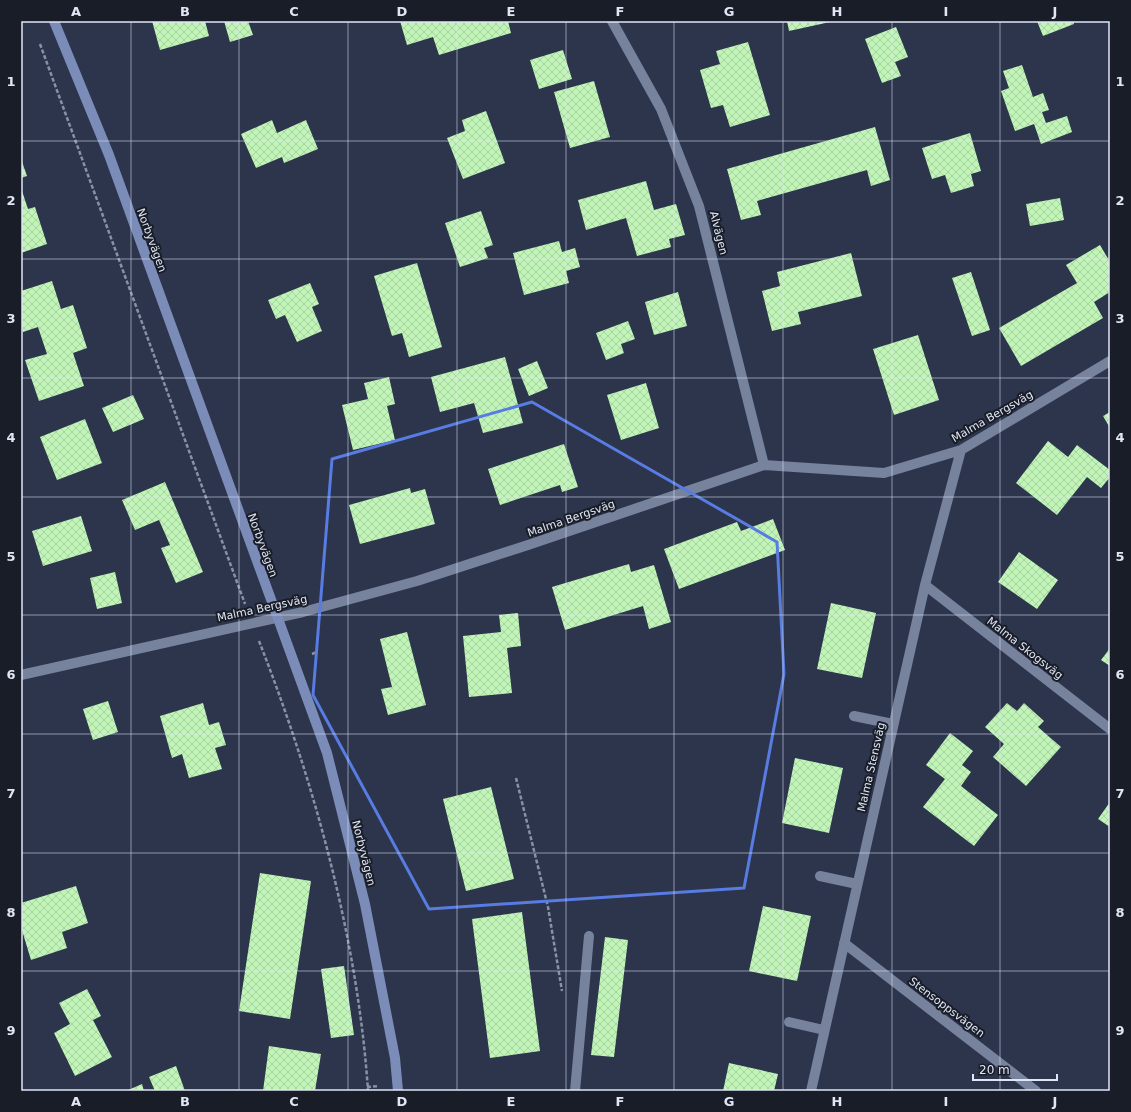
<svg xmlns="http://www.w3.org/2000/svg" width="1131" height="1112" font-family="'DejaVu Sans',sans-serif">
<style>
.building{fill:url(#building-cross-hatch)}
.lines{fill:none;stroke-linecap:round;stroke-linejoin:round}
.path{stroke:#8991a4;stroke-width:2.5;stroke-dasharray:4 2;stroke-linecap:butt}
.lane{stroke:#77829c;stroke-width:10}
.street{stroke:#77829c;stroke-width:10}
.secondary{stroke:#7b8cb9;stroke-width:10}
.marked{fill:none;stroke:#587ce1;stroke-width:3;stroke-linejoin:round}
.grid{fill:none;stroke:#e0e6f5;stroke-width:1;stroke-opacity:0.55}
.labels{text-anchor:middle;stroke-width:4;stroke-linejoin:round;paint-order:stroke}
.street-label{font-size:11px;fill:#e0e6f5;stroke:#191d27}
.neatline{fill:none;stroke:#e0e6f5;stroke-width:1.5}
.grid-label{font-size:13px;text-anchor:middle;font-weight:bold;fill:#e0e6f5}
</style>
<defs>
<pattern id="building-cross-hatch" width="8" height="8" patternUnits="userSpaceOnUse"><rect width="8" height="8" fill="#c1f5b8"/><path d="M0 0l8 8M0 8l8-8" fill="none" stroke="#a8d2a2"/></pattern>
</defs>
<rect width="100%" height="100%" fill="#2c354c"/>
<path class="building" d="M 152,21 L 205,21 L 209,36 L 160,50 Z
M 224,21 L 248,21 L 253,35 L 230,42 Z
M 400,21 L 508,21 L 511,33 L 439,55 L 433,37 L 407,45 Z
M 787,21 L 830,21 L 830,22 L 789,31 Z
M 1037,21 L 1073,21 L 1074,24 L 1043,36 Z
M 896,27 L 908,57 L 895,62 L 901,76 L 882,83 L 865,39 Z
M 748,42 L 770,115 L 730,127 L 723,105 L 711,108 L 700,70 L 720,64 L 716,51 Z
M 563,50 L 572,79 L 539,89 L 530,60 Z
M 1022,65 L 1033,97 L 1043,93 L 1049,110 L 1042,112 L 1046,123 L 1067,116 L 1072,132 L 1041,144 L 1034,124 L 1015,131 L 1001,91 L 1009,88 L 1003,71 Z
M 594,81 L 610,137 L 570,148 L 554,92 Z
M 486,111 L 505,163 L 463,179 L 447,138 L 465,131 L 462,120 Z
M 272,120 L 277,133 L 306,120 L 318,149 L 284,163 L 282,157 L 256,168 L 241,134 Z
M 875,127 L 890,180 L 871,186 L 867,170 L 757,201 L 761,215 L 741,220 L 727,169 Z
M 970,133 L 981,171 L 971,174 L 974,186 L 951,193 L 945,175 L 932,179 L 922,148 Z
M 21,159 L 27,176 L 21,178 Z
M 646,181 L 654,210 L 676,204 L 685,235 L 669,239 L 671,247 L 637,256 L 626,218 L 586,230 L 578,200 Z
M 21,188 L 28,209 L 35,207 L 47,244 L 21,253 Z
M 1060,198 L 1064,220 L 1030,226 L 1026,204 Z
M 481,211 L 493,245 L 484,248 L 488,258 L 460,267 L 445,223 Z
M 559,241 L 562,252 L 575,248 L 580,267 L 566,271 L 569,283 L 524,295 L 513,253 Z
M 1100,245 L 1110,262 L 1110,292 L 1094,302 L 1103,318 L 1021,366 L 999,328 L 1077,283 L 1066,265 Z
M 851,253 L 862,296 L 798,312 L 801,324 L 772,331 L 762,291 L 780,286 L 777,272 Z
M 417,263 L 442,347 L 409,357 L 402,333 L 392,336 L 374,276 Z
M 971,272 L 990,330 L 972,336 L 952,278 Z
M 52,281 L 61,309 L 73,305 L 87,348 L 73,353 L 84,386 L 39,401 L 25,360 L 47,354 L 38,327 L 23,332 L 21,327 L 21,291 Z
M 310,283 L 319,304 L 312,307 L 322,331 L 297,342 L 285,315 L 276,319 L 268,300 Z
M 678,292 L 687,326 L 654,335 L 645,302 Z
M 628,321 L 635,339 L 621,344 L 624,353 L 606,360 L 596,333 Z
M 918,335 L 939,400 L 894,415 L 873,349 Z
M 505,357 L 523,423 L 483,433 L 474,403 L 440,412 L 431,377 Z
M 537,361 L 548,388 L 529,396 L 518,369 Z
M 389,377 L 395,404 L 387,406 L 395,440 L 353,450 L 342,405 L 368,399 L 364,383 Z
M 646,383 L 659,428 L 621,440 L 607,395 Z
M 133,395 L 144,419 L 113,432 L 102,408 Z
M 1110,412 L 1110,428 L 1103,416 Z
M 85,419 L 102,463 L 57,480 L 40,437 Z
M 1048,441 L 1068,457 L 1077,445 L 1110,470 L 1110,477 L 1101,488 L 1087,477 L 1057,515 L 1016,483 Z
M 564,444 L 578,487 L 562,492 L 560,485 L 500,505 L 488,469 Z
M 165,482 L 203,572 L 176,583 L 161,548 L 170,545 L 159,520 L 135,530 L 122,500 Z
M 410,488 L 411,493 L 425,489 L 435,524 L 360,544 L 349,505 Z
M 81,516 L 92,551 L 43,566 L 32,531 Z
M 773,519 L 785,550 L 679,589 L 664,549 L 737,522 L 741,531 Z
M 1019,552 L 1058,580 L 1037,609 L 998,582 Z
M 629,564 L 631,572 L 654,565 L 671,622 L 649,629 L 643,606 L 565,630 L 552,587 Z
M 115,572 L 122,603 L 97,609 L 90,578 Z
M 831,603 L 876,613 L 862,678 L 817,669 Z
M 518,613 L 521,646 L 507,648 L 512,693 L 469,697 L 463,636 L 501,632 L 499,615 Z
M 407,632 L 426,705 L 388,715 L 381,689 L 392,687 L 380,639 Z
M 1110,648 L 1110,666 L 1101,660 Z
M 108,701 L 118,732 L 93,740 L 83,709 Z
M 203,703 L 209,725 L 219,722 L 226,745 L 215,748 L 222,769 L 189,778 L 182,754 L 172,758 L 160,716 Z
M 1007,703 L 1017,711 L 1024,703 L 1044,721 L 1038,727 L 1061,747 L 1026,786 L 993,757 L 1004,744 L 985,727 Z
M 950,733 L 973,751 L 962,765 L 971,772 L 961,786 L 998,815 L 974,846 L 923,807 L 945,779 L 926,765 Z
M 795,758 L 843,768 L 829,833 L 782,823 Z
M 491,787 L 514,879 L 466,891 L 443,799 Z
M 1110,802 L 1110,827 L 1098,819 Z
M 260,873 L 311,881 L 290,1019 L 239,1011 Z
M 76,886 L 88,923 L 62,932 L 67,948 L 31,960 L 21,927 L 21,903 Z
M 763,906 L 811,916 L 797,981 L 749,971 Z
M 522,912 L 540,1051 L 490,1058 L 472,919 Z
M 605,937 L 628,940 L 614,1057 L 591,1055 Z
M 344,966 L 354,1035 L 331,1038 L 321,969 Z
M 87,989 L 101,1016 L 93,1020 L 112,1057 L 75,1076 L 54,1033 L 70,1024 L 59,1003 Z
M 269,1046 L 321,1054 L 315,1091 L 263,1091 Z
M 729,1063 L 778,1074 L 774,1091 L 723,1091 Z
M 176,1066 L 185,1091 L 155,1091 L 149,1077 Z
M 142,1084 L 144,1091 L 126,1091 Z"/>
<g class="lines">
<path class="path" d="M 40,44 L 245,604
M 259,641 C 314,781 358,940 368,1091
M 312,654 L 317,652
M 516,778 L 548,907 L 562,991
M 367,1087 L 379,1086"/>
<path class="lane" d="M 854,716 L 893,724
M 820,876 L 857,884
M 789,1022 L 824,1030
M 575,1091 L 589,936"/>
<path class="street" d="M 612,21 L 661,109 L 699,206 L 764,465
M 925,585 L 1110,729
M 21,675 L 303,612 L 417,581 L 528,545 L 764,465 L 884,473 L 961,450 L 1110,361
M 844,943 L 1036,1091
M 811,1091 L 925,585 L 961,450"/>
<path class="secondary" d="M 54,21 L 109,155 L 327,753 L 365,904 L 395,1058 L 398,1091"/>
</g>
<path class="marked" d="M 532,402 L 777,542 L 784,674 L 744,888 L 429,909 L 313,695 L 332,459 Z"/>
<path class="grid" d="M 131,21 L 131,1091M 239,21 L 239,1091M 348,21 L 348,1091M 457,21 L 457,1091M 566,21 L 566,1091M 674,21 L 674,1091M 783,21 L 783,1091M 892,21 L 892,1091M 1000,21 L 1000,1091M 21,141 L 1110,141M 21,259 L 1110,259M 21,378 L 1110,378M 21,497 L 1110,497M 21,615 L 1110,615M 21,734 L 1110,734M 21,853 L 1110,853M 21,971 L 1110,971"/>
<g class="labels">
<g class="street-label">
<text transform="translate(719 233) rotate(76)" y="4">Alvägen</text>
<text transform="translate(152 240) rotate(70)" y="4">Norbyvägen</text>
<text transform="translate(992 416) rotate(-30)" y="4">Malma Bergsväg</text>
<text transform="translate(571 518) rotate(-19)" y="4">Malma Bergsväg</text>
<text transform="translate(263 545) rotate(70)" y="4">Norbyvägen</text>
<text transform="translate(262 608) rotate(-12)" y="4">Malma Bergsväg</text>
<text transform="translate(1025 648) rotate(38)" y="4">Malma Skogsväg</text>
<text transform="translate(871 767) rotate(-77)" y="4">Malma Stensväg</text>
<text transform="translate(364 853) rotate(76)" y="4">Norbyvägen</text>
<text transform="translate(947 1007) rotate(37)" y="4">Stensoppsvägen</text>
</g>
</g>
<rect width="1131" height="1112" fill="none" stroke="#191d27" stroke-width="44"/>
<path d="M973 1074v6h84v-6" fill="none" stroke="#e0e6f5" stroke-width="2"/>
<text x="979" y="1074" font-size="12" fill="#e0e6f5" stroke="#191d27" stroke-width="3" paint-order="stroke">20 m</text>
<rect x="22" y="22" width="1087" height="1068" class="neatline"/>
<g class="grid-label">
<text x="76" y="16">A</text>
<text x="185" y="16">B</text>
<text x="294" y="16">C</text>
<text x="402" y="16">D</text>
<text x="511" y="16">E</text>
<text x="620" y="16">F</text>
<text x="729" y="16">G</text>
<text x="837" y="16">H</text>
<text x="946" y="16">I</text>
<text x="1055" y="16">J</text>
<text x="11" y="86">1</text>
<text x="1120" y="86">1</text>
<text x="11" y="205">2</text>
<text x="1120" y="205">2</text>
<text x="11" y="323">3</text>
<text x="1120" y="323">3</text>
<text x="11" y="442">4</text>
<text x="1120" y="442">4</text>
<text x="11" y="561">5</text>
<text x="1120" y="561">5</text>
<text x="11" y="679">6</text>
<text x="1120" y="679">6</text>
<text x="11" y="798">7</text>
<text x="1120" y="798">7</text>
<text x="11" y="917">8</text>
<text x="1120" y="917">8</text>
<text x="11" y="1035">9</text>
<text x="1120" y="1035">9</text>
<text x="76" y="1106">A</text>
<text x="185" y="1106">B</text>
<text x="294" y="1106">C</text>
<text x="402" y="1106">D</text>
<text x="511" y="1106">E</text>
<text x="620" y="1106">F</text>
<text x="729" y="1106">G</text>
<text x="837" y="1106">H</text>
<text x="946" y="1106">I</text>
<text x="1055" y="1106">J</text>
</g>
</svg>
